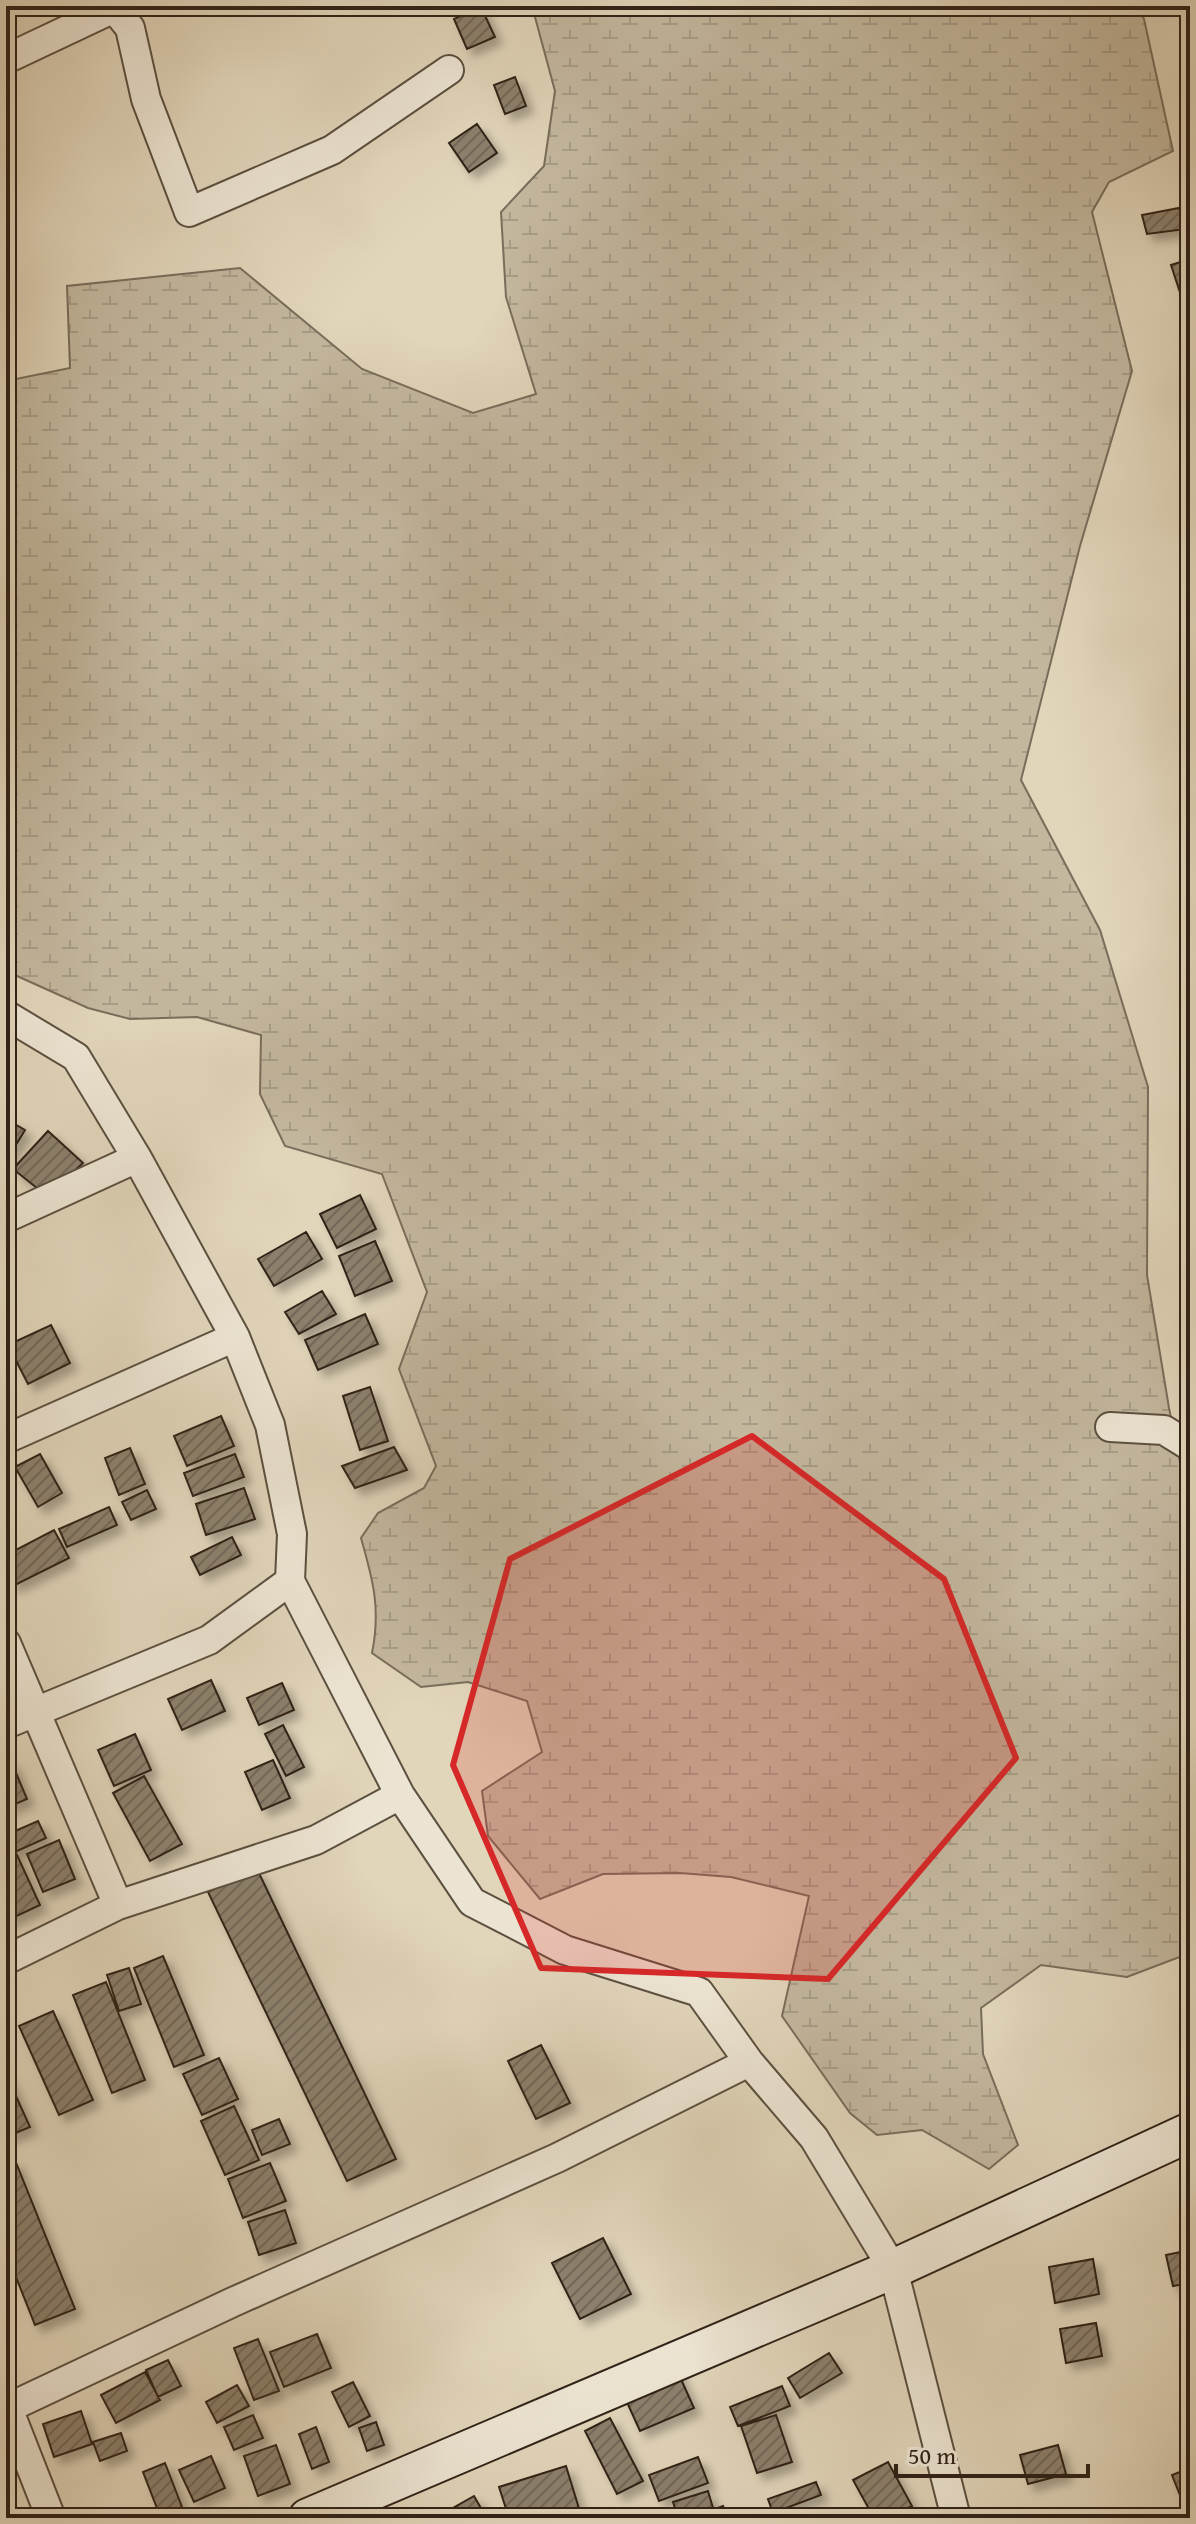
<svg xmlns="http://www.w3.org/2000/svg" width="1196" height="2524" font-family="'Gentium Book Plus',serif">
<style>
.wetland{fill:url(#wetland-marsh);stroke:#7a6d5b;stroke-width:2}
.building{fill:url(#building-hatch);stroke:#302318;stroke-width:2;filter:url(#shadow)}
.lines{fill:none;stroke-linecap:round;stroke-linejoin:round}
.minor-casing{stroke:#5c5040;stroke-width:32}
.secondary-casing{stroke:#302318;stroke-width:42}
.minor{stroke:#ece4d2;stroke-width:28}
.secondary{stroke:#ece4d2;stroke-width:38}
.marked{fill:#d62828;fill-opacity:0.2;stroke:#d62828;stroke-width:6;stroke-linejoin:round}
</style>
<defs>
<pattern id="wetland-marsh" width="20" height="14" patternUnits="userSpaceOnUse" patternTransform="scale(2)"><rect width="20" height="14" fill="#c3b79e"/><path d="M1 5h8M5 5V1M11 12h8M15 12V8" fill="none" stroke="#a89d87"/></pattern>
<pattern id="building-hatch" width="6" height="6" patternUnits="userSpaceOnUse" patternTransform="scale(2)"><rect width="6" height="6" fill="#8c806c"/><path d="M-1 1l2-2M0 6l6-6M5 7l2-2" fill="none" stroke="#736858"/></pattern>
<filter id="shadow"><feDropShadow dx="7" dy="7" stdDeviation="4" flood-color="#0004"/></filter>
</defs>
<rect width="100%" height="100%" fill="#e1d5ba"/>
<filter id="stains"><feTurbulence type="fractalNoise" baseFrequency=".0025" numOctaves="4"/><feColorMatrix values="0 0 0 0 .2 0 0 0 0 .09 0 0 0 0 .02 0 0 0 .5 -.17"/></filter>
<radialGradient id="worn" r=".72"><stop offset=".6" stop-color="#630" stop-opacity="0"/><stop offset="1" stop-color="#630" stop-opacity=".3"/></radialGradient>
<path class="wetland" d="M 532,6 L 1138,6 L 1144,19 L 1173,151 L 1109,182 L 1092,212 L 1132,371 L 1080,546 L 1021,780 L 1100,930 L 1148,1087 L 1147,1275 L 1169,1408 L 1190,1511 L 1190,1764 L 1180,1786 L 1190,1814 L 1190,1953 L 1127,1977 L 1041,1965 L 981,2008 L 983,2054 L 1018,2145 L 989,2169 L 922,2130 L 877,2135 L 850,2113 L 782,2016 L 809,1896 L 731,1877 L 680,1873 L 603,1874 L 540,1899 L 488,1836 L 482,1791 L 542,1752 L 527,1701 L 468,1682 L 421,1687 L 372,1653 C 381,1609 373,1580 361,1538 L 378,1513 L 424,1488 L 436,1466 L 399,1369 L 427,1292 L 382,1174 L 285,1146 L 260,1094 L 261,1035 L 197,1017 L 130,1019 L 88,1008 L 6,971 L 6,381 L 70,368 L 67,286 L 240,268 L 362,369 L 473,413 L 536,394 L 506,297 L 501,212 L 544,166 L 555,91 Z"/>
<path class="building" d="M 481,7 L 495,37 L 467,49 L 454,19 Z
M 515,77 L 526,106 L 505,114 L 494,85 Z
M 477,124 L 497,153 L 469,172 L 449,143 Z
M 1179,208 L 1186,229 L 1147,234 L 1142,215 Z
M 1190,259 L 1190,323 L 1171,265 Z
M 1190,531 L 1190,570 L 1189,570 L 1182,532 Z
M 6,1119 L 25,1130 L 6,1161 Z
M 48,1131 L 83,1163 L 47,1196 L 13,1169 Z
M 360,1195 L 376,1229 L 337,1248 L 320,1214 Z
M 306,1232 L 322,1259 L 274,1286 L 258,1259 Z
M 375,1241 L 392,1281 L 355,1296 L 339,1256 Z
M 322,1291 L 336,1314 L 299,1334 L 285,1312 Z
M 365,1314 L 378,1344 L 318,1370 L 305,1340 Z
M 51,1325 L 70,1363 L 28,1384 L 8,1345 Z
M 370,1387 L 388,1441 L 360,1450 L 343,1396 Z
M 221,1416 L 234,1446 L 187,1466 L 174,1436 Z
M 394,1447 L 407,1470 L 355,1488 L 342,1466 Z
M 130,1448 L 145,1484 L 119,1495 L 105,1458 Z
M 40,1454 L 62,1493 L 38,1507 L 15,1467 Z
M 235,1454 L 244,1477 L 193,1496 L 184,1473 Z
M 244,1488 L 255,1519 L 206,1535 L 196,1504 Z
M 147,1490 L 156,1509 L 131,1520 L 122,1502 Z
M 109,1507 L 117,1525 L 67,1547 L 59,1529 Z
M 54,1530 L 69,1558 L 13,1586 L 6,1572 L 6,1555 Z
M 232,1537 L 241,1555 L 200,1575 L 191,1557 Z
M 211,1680 L 225,1711 L 182,1730 L 168,1699 Z
M 282,1683 L 294,1710 L 259,1725 L 247,1698 Z
M 283,1725 L 304,1767 L 286,1776 L 265,1734 Z
M 135,1734 L 151,1770 L 114,1786 L 98,1750 Z
M 273,1760 L 290,1798 L 262,1810 L 245,1772 Z
M 11,1761 L 27,1799 L 6,1808 L 6,1763 Z
M 144,1776 L 182,1844 L 150,1861 L 113,1793 Z
M 38,1821 L 46,1838 L 6,1856 L 6,1835 Z
M 59,1840 L 75,1879 L 43,1892 L 27,1854 Z
M 17,1855 L 40,1905 L 6,1921 L 6,1860 Z
M 257,1869 L 396,2159 L 347,2181 L 208,1892 Z
M 163,1956 L 204,2055 L 174,2067 L 134,1968 Z
M 129,1968 L 141,2004 L 119,2011 L 107,1975 Z
M 106,1982 L 145,2080 L 112,2093 L 73,1995 Z
M 53,2011 L 93,2100 L 59,2115 L 19,2026 Z
M 541,2045 L 570,2103 L 536,2119 L 508,2061 Z
M 219,2058 L 238,2099 L 202,2115 L 183,2074 Z
M 6,2074 L 30,2127 L 6,2137 Z
M 234,2106 L 259,2160 L 225,2175 L 201,2121 Z
M 279,2119 L 290,2144 L 262,2155 L 252,2130 Z
M 15,2160 L 75,2309 L 35,2325 L 6,2252 L 6,2164 Z
M 270,2163 L 286,2201 L 243,2218 L 228,2179 Z
M 285,2210 L 296,2243 L 259,2255 L 248,2222 Z
M 603,2238 L 631,2294 L 580,2319 L 552,2263 Z
M 1190,2250 L 1190,2283 L 1173,2286 L 1166,2255 Z
M 1093,2259 L 1099,2294 L 1055,2303 L 1049,2267 Z
M 1096,2323 L 1102,2356 L 1066,2363 L 1060,2329 Z
M 317,2334 L 331,2368 L 284,2387 L 270,2352 Z
M 258,2339 L 279,2391 L 254,2400 L 234,2348 Z
M 829,2353 L 842,2373 L 800,2398 L 788,2378 Z
M 168,2360 L 181,2386 L 158,2397 L 146,2370 Z
M 675,2366 L 694,2408 L 640,2431 L 621,2389 Z
M 145,2372 L 160,2400 L 116,2423 L 101,2395 Z
M 353,2382 L 370,2416 L 349,2427 L 332,2392 Z
M 237,2385 L 249,2406 L 217,2423 L 206,2402 Z
M 782,2386 L 790,2406 L 738,2426 L 730,2407 Z
M 81,2411 L 92,2444 L 54,2457 L 43,2424 Z
M 253,2415 L 263,2438 L 234,2450 L 224,2427 Z
M 776,2415 L 792,2462 L 757,2473 L 741,2426 Z
M 610,2418 L 643,2481 L 617,2494 L 585,2431 Z
M 376,2422 L 384,2445 L 367,2451 L 359,2428 Z
M 316,2427 L 329,2462 L 312,2469 L 299,2434 Z
M 121,2433 L 127,2451 L 100,2461 L 93,2442 Z
M 276,2445 L 290,2484 L 258,2496 L 244,2456 Z
M 1058,2445 L 1066,2474 L 1028,2484 L 1020,2455 Z
M 211,2456 L 225,2488 L 194,2502 L 179,2470 Z
M 698,2457 L 708,2483 L 659,2501 L 649,2475 Z
M 888,2462 L 912,2506 L 889,2518 L 874,2518 L 853,2480 Z
M 165,2463 L 182,2507 L 160,2516 L 143,2472 Z
M 566,2466 L 581,2515 L 571,2518 L 509,2518 L 499,2487 Z
M 1190,2468 L 1190,2518 L 1189,2518 L 1172,2475 Z
M 816,2482 L 821,2495 L 773,2513 L 768,2499 Z
M 708,2491 L 713,2508 L 678,2518 L 673,2502 Z
M 474,2496 L 486,2517 L 449,2518 L 446,2512 Z
M 723,2506 L 728,2518 L 691,2518 Z
M 1070,2509 L 1071,2518 L 1013,2518 Z"/>
<g class="lines">
<g class="minor-casing">
<path id="minor" d="M 6,59 L 114,8 L 130,28 L 146,99 L 189,212 L 332,150 L 449,70
M 6,1015 L 76,1057 L 137,1158 L 235,1337 L 270,1425 L 292,1534 L 290,1581 L 209,1640 L 6,1724
M 6,1218 L 137,1158
M 1110,1427 L 1164,1430 L 1190,1446
M 6,1439 L 235,1337
M 290,1581 L 400,1795 L 472,1902 L 565,1950 L 699,1992 L 749,2062
M 6,1643 L 118,1905
M 6,1960 L 118,1905 L 316,1840 L 400,1795
M 6,2403 L 51,2518
M 8,2408 L 233,2302 L 557,2158 L 749,2062 L 814,2138 L 893,2269 L 956,2518"/>
</g>
<g class="secondary-casing">
<path id="secondary" d="M 308,2518 L 893,2269 L 1190,2132"/>
</g>
<use href="#minor" class="minor"/>
<use href="#secondary" class="secondary"/>
</g>
<path class="marked" d="M 752,1436 L 944,1579 L 1016,1758 L 828,1979 L 541,1968 L 453,1765 L 510,1559 Z"/>
<rect width="1196" height="2524" fill="none" stroke="#e1d5ba" stroke-width="32"/>
<rect x="8" y="8" width="1180" height="2508" fill="none" stroke="#302318" stroke-width="4"/>
<rect x="16" y="16" width="1164" height="2492" fill="none" stroke="#302318" stroke-width="2"/>
<path d="M896 2464v12h192v-12" fill="none" stroke="#302318" stroke-width="4"/>
<text x="908" y="2464" font-size="24" fill="#302318" stroke="#ece4d2" stroke-width="6" paint-order="stroke">50 m</text>
<rect width="100%" height="100%" filter="url(#stains)"/>
<rect width="100%" height="100%" fill="url(#worn)"/>
</svg>
